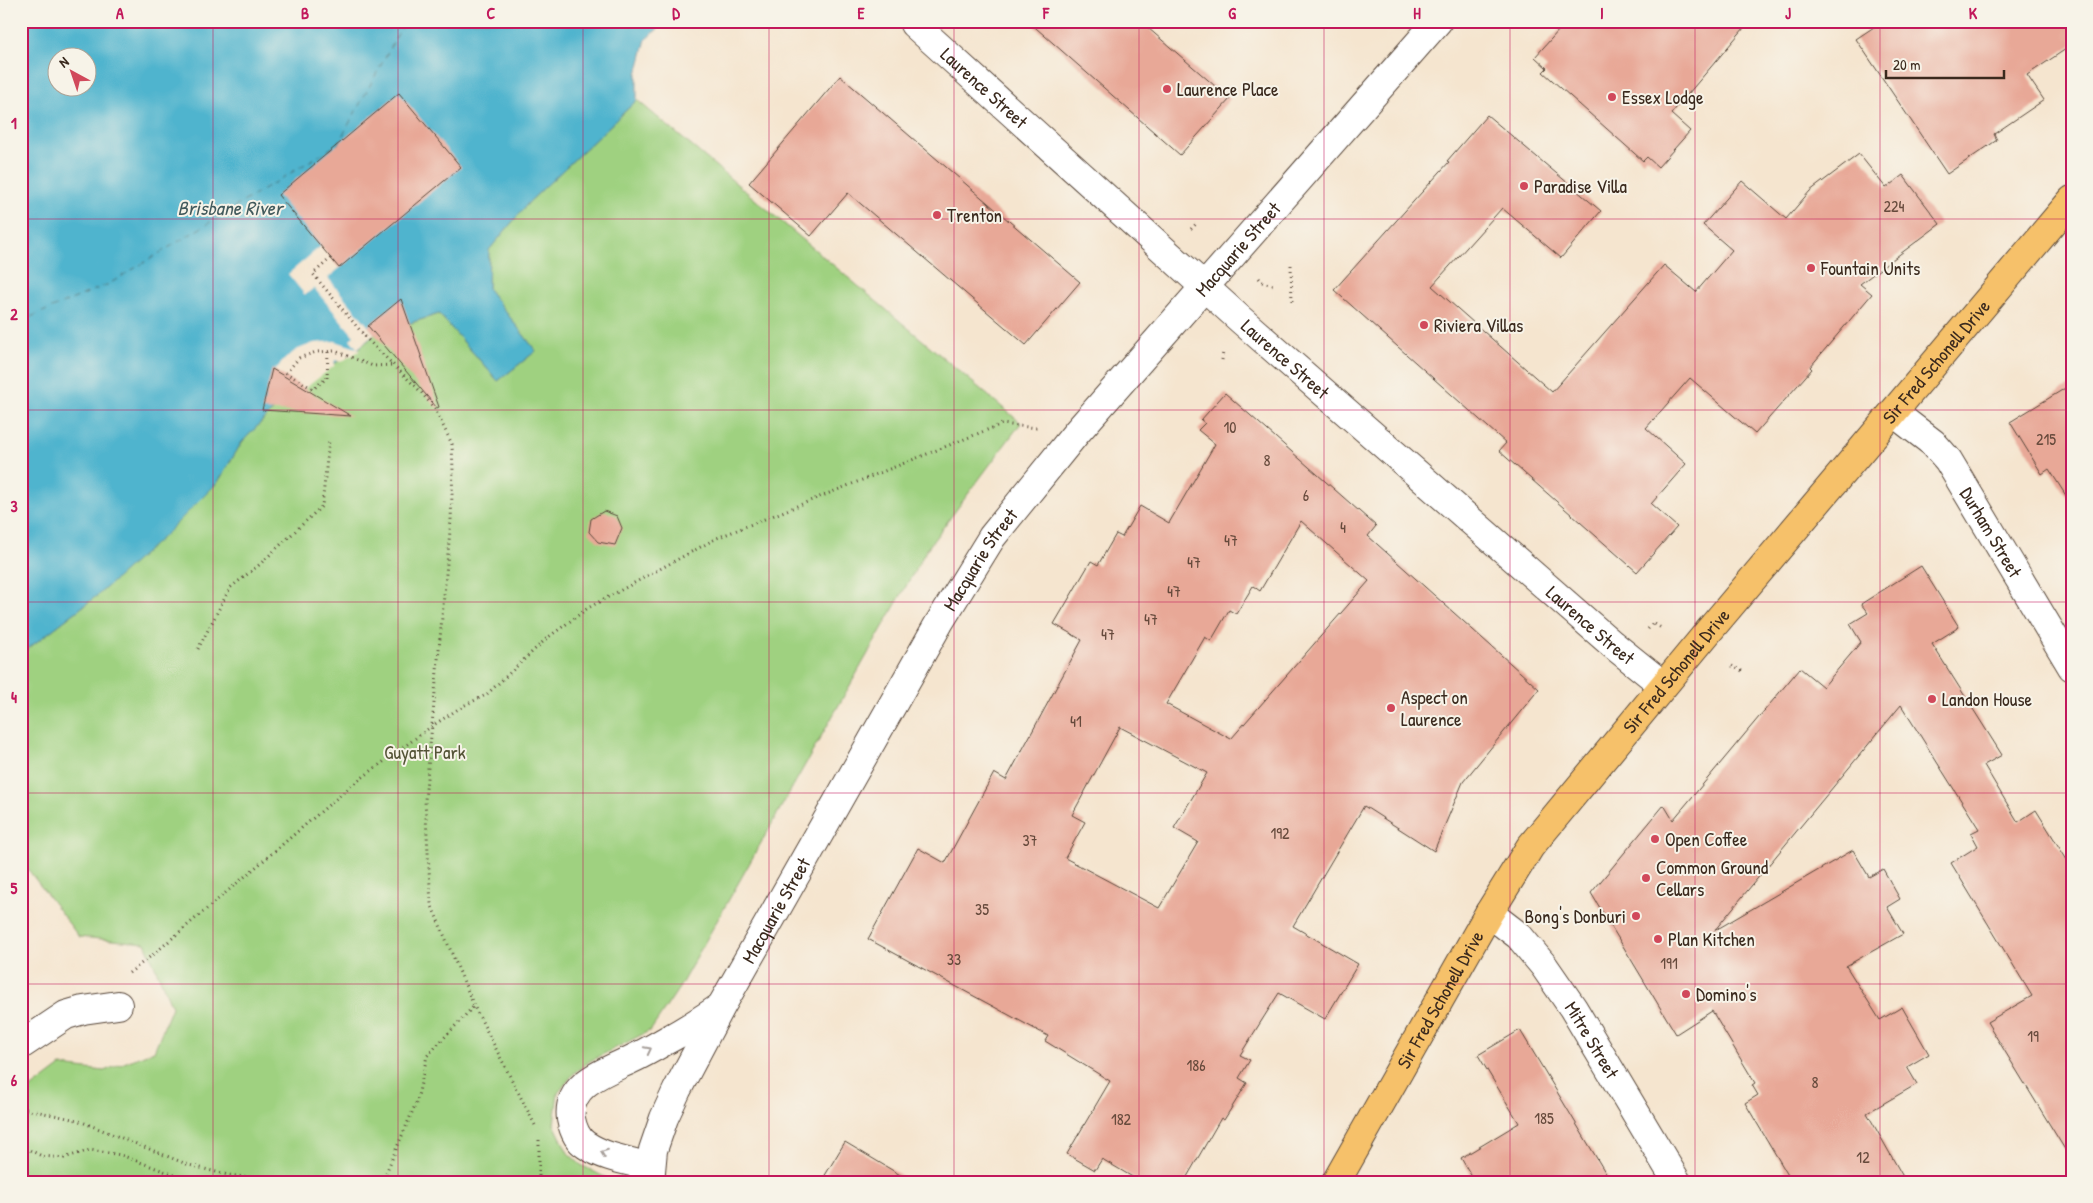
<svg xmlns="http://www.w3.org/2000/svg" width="2093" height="1203" font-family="'Patrick Hand',sans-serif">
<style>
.green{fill:#9fd180;stroke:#6d7e4f}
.water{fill:#4fb4ce;stroke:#456f76;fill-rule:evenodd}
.pier{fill:#f5e5cf}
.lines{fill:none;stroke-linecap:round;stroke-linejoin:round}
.ferry{stroke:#425a5c;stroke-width:1;stroke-dasharray:6 5;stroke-linecap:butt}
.building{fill:#e8a897;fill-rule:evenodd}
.minor-casing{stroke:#574639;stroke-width:30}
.major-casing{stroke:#574639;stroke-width:30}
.path{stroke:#574639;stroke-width:3;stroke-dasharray:1 4;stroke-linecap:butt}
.minor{stroke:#fff;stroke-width:28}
.major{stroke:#f6c16b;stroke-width:28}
.oneway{stroke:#a79f9a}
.grid{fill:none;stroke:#c2185b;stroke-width:1;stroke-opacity:0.55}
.poi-dot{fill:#d1495b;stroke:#f7f3e8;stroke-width:2}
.labels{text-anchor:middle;stroke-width:4;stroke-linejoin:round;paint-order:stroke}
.number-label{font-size:16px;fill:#664a3c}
.street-label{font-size:19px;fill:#3b2a1e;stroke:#f7f3e8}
.poi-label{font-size:19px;fill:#3b2a1e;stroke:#f7f3e8;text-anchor:start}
.park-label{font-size:19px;fill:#545436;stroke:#f7f3e8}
.water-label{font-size:20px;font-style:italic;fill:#425a5c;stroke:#f7f3e8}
.neatline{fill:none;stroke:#c2185b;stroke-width:2}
.grid-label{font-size:16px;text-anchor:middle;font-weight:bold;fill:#c2185b}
</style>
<rect width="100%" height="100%" fill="#f7f3e8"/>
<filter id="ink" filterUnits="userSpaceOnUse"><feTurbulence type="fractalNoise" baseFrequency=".02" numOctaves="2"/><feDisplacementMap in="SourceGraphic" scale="10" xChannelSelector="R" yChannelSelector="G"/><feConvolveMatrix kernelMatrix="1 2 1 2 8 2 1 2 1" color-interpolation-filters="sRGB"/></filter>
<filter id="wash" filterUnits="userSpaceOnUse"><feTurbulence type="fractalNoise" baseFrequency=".0096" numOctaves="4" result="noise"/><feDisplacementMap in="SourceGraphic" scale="20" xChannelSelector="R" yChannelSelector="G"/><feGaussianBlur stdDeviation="1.12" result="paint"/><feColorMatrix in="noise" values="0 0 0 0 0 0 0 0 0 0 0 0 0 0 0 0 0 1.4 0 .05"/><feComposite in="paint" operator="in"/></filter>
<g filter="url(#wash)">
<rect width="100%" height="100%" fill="#f5e5cf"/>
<path class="green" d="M 637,100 L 1021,423 L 927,549 L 679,988 L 651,1030 L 590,1061 L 575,1072 L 558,1093 L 554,1124 L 568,1153 L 581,1165 L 614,1182 L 21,1182 L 21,1096 L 61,1066 L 104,1071 L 154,1051 L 172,1007 L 145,943 L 79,937 L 21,860 L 21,654 L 99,594 L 218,482 L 242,442 L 270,413 L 322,371 L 358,349 L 375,334 L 439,314 L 498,381 L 536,351 L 488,289 L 489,250 L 529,202 Z"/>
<path class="water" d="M 21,21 L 667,21 L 646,39 L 637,74 L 637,100 L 529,202 L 489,250 L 488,289 L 536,351 L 498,381 L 439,314 L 375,334 L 358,349 L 322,371 L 270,413 L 242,442 L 218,482 L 165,535 L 99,594 L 21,654 ZM 58,58 L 88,58 L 88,88 L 58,88 Z"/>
<path class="pier" d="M 399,93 L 461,167 L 328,278 L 375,334 L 358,348 L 359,351 L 341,362 L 335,360 L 334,366 L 304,389 L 274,371 L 285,359 L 296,350 L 314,343 L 335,341 L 357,348 L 350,339 L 354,336 L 314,288 L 305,295 L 288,274 L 321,246 L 278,195 Z"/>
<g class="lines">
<path class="ferry" d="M 21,321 L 109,284 L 338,144 L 405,21"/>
</g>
<g id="blocks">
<path class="building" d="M 1028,21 L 1140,21 L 1230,99 L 1180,155 Z
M 1567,21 L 1750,21 L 1671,114 L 1690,131 L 1658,167 L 1647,157 L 1643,161 L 1543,72 L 1547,68 L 1535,57 Z
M 1883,21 L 2072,21 L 2072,45 L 2027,75 L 2044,100 L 1994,134 L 1997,140 L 1947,174 L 1856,39 Z
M 840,76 L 1080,282 L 1026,345 L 848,193 L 811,236 L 749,183 Z
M 399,93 L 461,167 L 339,268 L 278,195 Z
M 1487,115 L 1601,211 L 1561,258 L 1502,208 L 1432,286 L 1552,392 L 1664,265 L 1696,292 L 1732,250 L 1703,225 L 1742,181 L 1786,219 L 1810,191 L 1859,154 L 1886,188 L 1903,175 L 1940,224 L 1860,284 L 1872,294 L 1810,367 L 1812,369 L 1755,434 L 1690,378 L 1646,428 L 1686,464 L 1651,504 L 1677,527 L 1637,572 L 1499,451 L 1506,443 L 1334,290 L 1449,162 L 1447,161 Z
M 401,299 L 439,407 L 437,408 L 368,326 Z
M 272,369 L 351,416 L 262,410 Z
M 2072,384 L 2072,505 L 2049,469 L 2042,474 L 2010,422 Z
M 1225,393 L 1376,526 L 1368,536 L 1539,689 L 1463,782 L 1434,851 L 1364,806 L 1293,926 L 1358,964 L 1325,1019 L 1279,993 L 1240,1055 L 1250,1060 L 1239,1078 L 1247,1083 L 1224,1120 L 1221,1118 L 1184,1182 L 1141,1182 L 1102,1159 L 1095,1170 L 1067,1154 L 1110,1081 L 1045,1041 L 1048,1036 L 868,939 L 918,848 L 945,863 L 994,773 L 1006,780 L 1082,640 L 1054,624 L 1091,561 L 1098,565 L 1116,534 L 1122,537 L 1140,506 L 1169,523 L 1215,444 L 1198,430 L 1205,423 L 1201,420 ZM 1301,521 L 1369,581 L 1231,739 L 1166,704 L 1205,637 L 1211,641 L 1229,610 L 1236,614 L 1253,586 L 1260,591 ZM 1120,727 L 1207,773 L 1174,828 L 1198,842 L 1159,908 L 1065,858 L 1085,822 L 1072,815 Z
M 604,511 L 617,516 L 622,528 L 615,545 L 598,542 L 589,532 L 591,519 Z
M 1921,566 L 1959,627 L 1932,644 L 2002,755 L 1984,765 L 2018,822 L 2036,810 L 2072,868 L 2072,1161 L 1987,1022 L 2032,996 L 1951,863 L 1978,846 L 1971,833 L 1979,829 L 1901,705 L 1714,931 L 1853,850 L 1869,877 L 1883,869 L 1900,899 L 1887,907 L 1903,934 L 1846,966 L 1880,1020 L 1902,1007 L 1929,1054 L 1907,1067 L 1917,1084 L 1867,1113 L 1906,1182 L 1792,1182 L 1745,1103 L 1758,1095 L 1752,1085 L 1755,1083 L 1712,1011 L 1676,1034 L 1591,893 L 1664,805 L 1673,820 L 1800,668 L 1823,687 L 1861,642 L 1850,624 L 1868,613 L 1861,604 Z
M 1520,1030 L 1611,1182 L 1475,1182 L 1461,1158 L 1519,1123 L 1478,1055 Z
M 845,1142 L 912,1182 L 821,1182 Z"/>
</g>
</g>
<g filter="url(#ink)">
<use href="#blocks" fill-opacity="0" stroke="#574639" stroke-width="1"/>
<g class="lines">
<g class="minor-casing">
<g id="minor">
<path id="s1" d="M 914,24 L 1241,320 L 1612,644 L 1663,685"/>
<path id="s2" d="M 1894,413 L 1933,443 L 1948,460 L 2072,667"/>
<path id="s3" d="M 1489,913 L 1519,936 L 1544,966 L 1573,1008 L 1677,1182"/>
<path d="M 21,1045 L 66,1015 L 83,1010 L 118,1005"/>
<path d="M 651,1167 C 630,1161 605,1158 586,1145 C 578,1140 573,1129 571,1119 C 566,1084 605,1072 630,1060 C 643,1054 655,1047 667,1040 C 685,1031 702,1019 719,1008"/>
<path id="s4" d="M 650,1182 L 653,1150 L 664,1118 L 677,1090 L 722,1005 L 939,623 L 992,537 L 1077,432 L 1438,21"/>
</g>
</g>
<g class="major-casing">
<g id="major">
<path id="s5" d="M 1336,1182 L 1489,913 L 1530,847 L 1708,632 L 2072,200"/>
</g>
</g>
<path class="path" d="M 1191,229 L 1198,222
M 331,258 L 313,274 L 368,340 L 421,392 L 435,409 L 452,444 L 453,470 L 451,520 L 425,800 L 431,904 L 474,1006 L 536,1127
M 1291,265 L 1292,303
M 1259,278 L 1262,282 L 1273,285
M 328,352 L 327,378 L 313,389 L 286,373 L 299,358 L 316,352 L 335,351 L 373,366 L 393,365
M 1222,360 L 1223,351
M 1648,629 L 1653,623 L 1663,629
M 198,649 L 230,588 L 259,565 L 322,506 L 329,440
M 1732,666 L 1742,671
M 129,973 L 155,953 L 351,786 L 432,726 L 463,706 L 486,695 L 546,639 L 588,608 L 717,538 L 1002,424 L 1037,428
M 21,1108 L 77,1120 L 189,1165 L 228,1175 L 293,1182
M 539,1140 L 539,1182
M 21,1146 L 42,1156 L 64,1158 L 90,1150 L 121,1155 L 193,1182
M 382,1182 L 417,1101 L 427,1056 L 474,1006
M 705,1182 L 707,1182"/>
<use href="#minor" class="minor"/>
<use href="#major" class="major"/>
</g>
<defs><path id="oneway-chevron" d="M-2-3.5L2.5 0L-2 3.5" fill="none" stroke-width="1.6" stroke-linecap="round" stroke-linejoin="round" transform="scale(1.25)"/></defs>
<g class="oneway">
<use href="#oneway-chevron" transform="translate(648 1050) rotate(-27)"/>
<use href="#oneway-chevron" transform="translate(604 1153) rotate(-159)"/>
</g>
</g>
<path class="grid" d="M 213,21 L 213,1182M 398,21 L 398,1182M 583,21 L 583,1182M 769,21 L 769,1182M 954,21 L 954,1182M 1139,21 L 1139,1182M 1324,21 L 1324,1182M 1510,21 L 1510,1182M 1695,21 L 1695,1182M 1880,21 L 1880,1182M 21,219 L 2072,219M 21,410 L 2072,410M 21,602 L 2072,602M 21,793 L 2072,793M 21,984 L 2072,984"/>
<g class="poi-dot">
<circle cx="1167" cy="89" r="5"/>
<circle cx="1612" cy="97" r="5"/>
<circle cx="1524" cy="186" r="5"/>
<circle cx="937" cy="215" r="5"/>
<circle cx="1811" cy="268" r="5"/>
<circle cx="1424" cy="325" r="5"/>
<circle cx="1932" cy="699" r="5"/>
<circle cx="1391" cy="708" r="5"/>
<circle cx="1655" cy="839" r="5"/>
<circle cx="1646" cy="878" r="5"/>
<circle cx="1636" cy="916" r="5"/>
<circle cx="1658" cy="939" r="5"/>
<circle cx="1686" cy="994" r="5"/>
</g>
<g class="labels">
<g class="number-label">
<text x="1894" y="212">224</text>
<text x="1230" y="433">10</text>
<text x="2046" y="445">215</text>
<text x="1267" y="466">8</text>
<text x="1306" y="501">6</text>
<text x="1343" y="533">4</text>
<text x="1231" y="546">47</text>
<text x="1194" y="568">47</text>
<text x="1174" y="597">47</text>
<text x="1151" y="625">47</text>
<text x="1108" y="640">47</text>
<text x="1076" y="727">41</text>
<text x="1280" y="839">192</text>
<text x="1030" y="846">37</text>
<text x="982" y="915">35</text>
<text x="954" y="965">33</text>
<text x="1669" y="969">191</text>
<text x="2033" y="1042">19</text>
<text x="1196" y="1071">186</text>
<text x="1815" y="1088">8</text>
<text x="1544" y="1124">185</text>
<text x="1121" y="1125">182</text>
<text x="1863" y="1163">12</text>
</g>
<g class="street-label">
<text dy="7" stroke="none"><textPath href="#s1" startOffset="95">Laurence Street</textPath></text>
<text dy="7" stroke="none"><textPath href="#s4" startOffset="1112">Macquarie Street</textPath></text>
<text dy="7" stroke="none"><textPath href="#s1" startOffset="500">Laurence Street</textPath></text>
<text dy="7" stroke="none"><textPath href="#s5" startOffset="1020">Sir Fred Schonell Drive</textPath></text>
<text dy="7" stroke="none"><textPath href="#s2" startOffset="156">Durham Street</textPath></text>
<text dy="7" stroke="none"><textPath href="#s4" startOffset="708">Macquarie Street</textPath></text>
<text dy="7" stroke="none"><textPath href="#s1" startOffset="905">Laurence Street</textPath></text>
<text dy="7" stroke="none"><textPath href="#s5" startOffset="616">Sir Fred Schonell Drive</textPath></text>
<text dy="7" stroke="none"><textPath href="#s4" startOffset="302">Macquarie Street</textPath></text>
<text dy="7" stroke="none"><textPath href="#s5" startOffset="210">Sir Fred Schonell Drive</textPath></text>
<text dy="7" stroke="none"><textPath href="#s3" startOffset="165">Mitre Street</textPath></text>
</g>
<g class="poi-label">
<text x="1177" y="96">Laurence Place</text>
<text x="1622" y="104">Essex Lodge</text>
<text x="1534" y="193">Paradise Villa</text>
<text x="947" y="222">Trenton</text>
<text x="1821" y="275">Fountain Units</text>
<text x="1434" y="332">Riviera Villas</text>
<text x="1401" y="704">Aspect on<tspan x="1401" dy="22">Laurence</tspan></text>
<text x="1942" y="706">Landon House</text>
<text x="1665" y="846">Open Coffee</text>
<text x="1656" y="874">Common Ground<tspan x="1656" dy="22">Cellars</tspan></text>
<text x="1626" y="923" text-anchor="end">Bong's Donburi</text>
<text x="1668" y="946">Plan Kitchen</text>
<text x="1696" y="1001">Domino's</text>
</g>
<g class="park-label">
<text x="425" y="759">Guyatt Park</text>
</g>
<g class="water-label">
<text x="230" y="215">Brisbane River</text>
</g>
</g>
<rect width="2093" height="1203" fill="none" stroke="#f7f3e8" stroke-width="55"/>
<g transform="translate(72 72) rotate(320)"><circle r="24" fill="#f7f3e8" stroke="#aca397"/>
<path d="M0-4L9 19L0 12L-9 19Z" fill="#d1495b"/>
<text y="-8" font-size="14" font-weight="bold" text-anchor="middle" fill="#3b2a1e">N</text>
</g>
<path d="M1886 70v8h118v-8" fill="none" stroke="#3b2a1e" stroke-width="2.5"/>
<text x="1893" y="70" font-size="15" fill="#3b2a1e" stroke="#f7f3e8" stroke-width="4" paint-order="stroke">20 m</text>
<rect x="28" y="28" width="2038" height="1148" class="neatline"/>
<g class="grid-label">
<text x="120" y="19">A</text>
<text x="305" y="19">B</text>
<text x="491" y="19">C</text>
<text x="676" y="19">D</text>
<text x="861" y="19">E</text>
<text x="1046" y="19">F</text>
<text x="1232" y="19">G</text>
<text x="1417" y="19">H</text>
<text x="1602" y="19">I</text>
<text x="1788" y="19">J</text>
<text x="1973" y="19">K</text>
<text x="14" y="129">1</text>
<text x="14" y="320">2</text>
<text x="14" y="512">3</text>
<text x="14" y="703">4</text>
<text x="14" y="894">5</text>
<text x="14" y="1086">6</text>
</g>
</svg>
